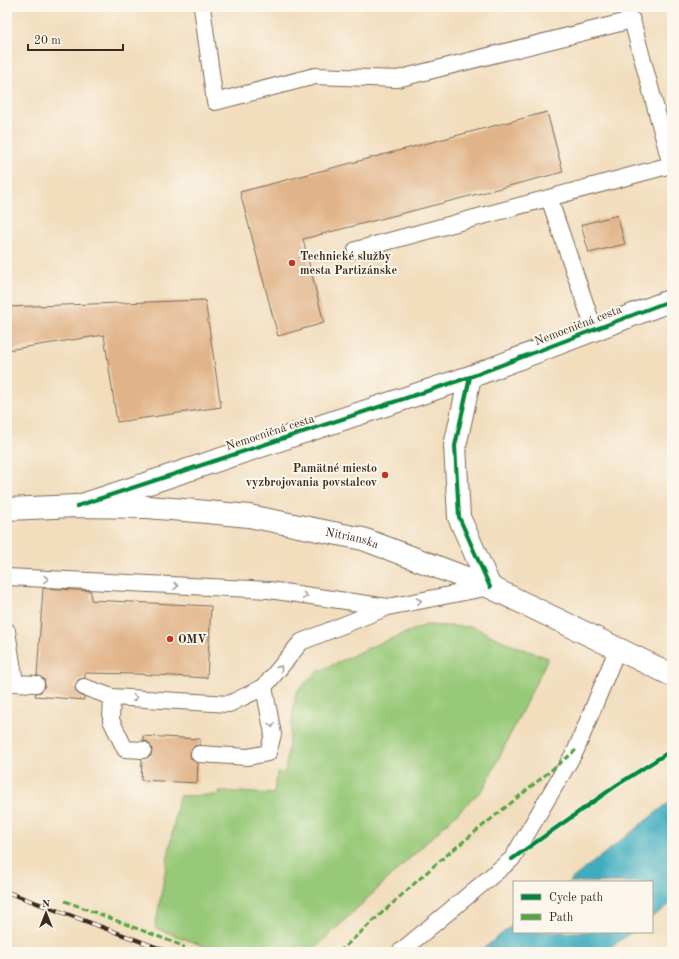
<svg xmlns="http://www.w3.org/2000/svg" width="679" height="959" font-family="'Old Standard TT',serif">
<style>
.green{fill:#98c978;stroke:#6a7a4b}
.water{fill:#41adbf;stroke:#3e6c6e}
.building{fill:#e1b388}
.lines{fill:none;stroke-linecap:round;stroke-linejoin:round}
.service-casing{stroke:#7b6956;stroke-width:18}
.minor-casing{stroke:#7b6956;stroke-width:24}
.primary-casing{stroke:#7b6956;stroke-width:24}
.service{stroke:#fff;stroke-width:16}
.minor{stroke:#fff;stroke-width:22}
.primary{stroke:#fff;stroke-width:22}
.rail-casing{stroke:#3b2a1e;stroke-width:4.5}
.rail{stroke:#fbf7ec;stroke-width:3;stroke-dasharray:9;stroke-linecap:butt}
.quiet{stroke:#54a441;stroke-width:3;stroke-dasharray:6 3;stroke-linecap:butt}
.cycleway-casing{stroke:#fbf7ec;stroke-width:6}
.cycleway{stroke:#00873e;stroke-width:4}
.oneway{stroke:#a79f9a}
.poi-dot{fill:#c8321e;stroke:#fbf7ec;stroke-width:1.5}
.labels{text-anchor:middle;stroke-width:4;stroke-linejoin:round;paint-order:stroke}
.poi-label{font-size:12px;font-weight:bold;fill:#3b2a1e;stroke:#fbf7ec;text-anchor:start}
.street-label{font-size:12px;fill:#3b2a1e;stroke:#fbf7ec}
</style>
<rect width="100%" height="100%" fill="#fbf7ec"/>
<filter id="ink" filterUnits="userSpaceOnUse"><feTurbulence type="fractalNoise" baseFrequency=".025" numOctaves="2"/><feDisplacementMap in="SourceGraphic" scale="8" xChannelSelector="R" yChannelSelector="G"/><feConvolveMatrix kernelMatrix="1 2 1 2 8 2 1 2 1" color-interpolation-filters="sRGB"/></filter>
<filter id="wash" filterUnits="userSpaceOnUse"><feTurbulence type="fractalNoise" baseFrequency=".012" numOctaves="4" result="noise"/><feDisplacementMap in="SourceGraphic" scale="16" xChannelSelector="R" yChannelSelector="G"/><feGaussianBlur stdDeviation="0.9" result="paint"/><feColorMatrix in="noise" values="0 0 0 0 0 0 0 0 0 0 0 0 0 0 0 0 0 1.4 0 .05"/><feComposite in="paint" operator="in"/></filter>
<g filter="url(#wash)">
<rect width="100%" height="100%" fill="#f2ddbd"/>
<path class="green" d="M 426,625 L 474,627 L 509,644 L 548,658 L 484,788 L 311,952 L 220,952 L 155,928 L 179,796 L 216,795 L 220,791 L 274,794 L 277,773 L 285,772 L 296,692 L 317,672 L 373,646 Z"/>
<path class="water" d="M 672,800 L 672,903 L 652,917 L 652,882 L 568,882 Z
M 514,924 L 514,932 L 632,932 L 604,952 L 479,952 Z"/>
<g id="blocks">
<path class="building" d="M 547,112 L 563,172 L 303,239 L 324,323 L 278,336 L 240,192 Z
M 617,215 L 625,244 L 589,253 L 581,225 Z
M 205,300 L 221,407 L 117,422 L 104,335 L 7,350 L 7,307 Z
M 43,588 L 91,591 L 91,600 L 211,606 L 207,678 L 137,674 L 85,673 L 85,678 L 78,680 L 75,688 L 77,693 L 84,697 L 84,700 L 35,696 L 36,693 L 41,692 L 45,685 L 44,679 L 37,675 Z
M 143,736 L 200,739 L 200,745 L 194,746 L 190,753 L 191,759 L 198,763 L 197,783 L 141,780 L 142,759 L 151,756 L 152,750 L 148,742 L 143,740 Z"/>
</g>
</g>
<g filter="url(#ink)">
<use href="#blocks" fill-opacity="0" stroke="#7b6956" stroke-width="1"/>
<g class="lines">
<g class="service-casing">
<path id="service" d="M 202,7 L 215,102 L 315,76 L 397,79 L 632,20 L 671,165 L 356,250
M 549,198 L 594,329
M 7,577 L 269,590 L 388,607
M 7,631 L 15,683 L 36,684
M 84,687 L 112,697 L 229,704 L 264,687 L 301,642 L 388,607 L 490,587
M 112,697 L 111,720 L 125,749 L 143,750
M 199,754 L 248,757 L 268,753 L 273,734 L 264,687
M 400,952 L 512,859 L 576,750 L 617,650"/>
</g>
<g class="minor-casing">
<path id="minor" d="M 470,377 L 455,446 L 459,517 L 490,587
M 82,505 L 470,377 L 672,300"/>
</g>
<g class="primary-casing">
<g id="primary">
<path id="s1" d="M 7,509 L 77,506 L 147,507 L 196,511 L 249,516 L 363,539 L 490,587 L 672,675"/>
</g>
</g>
<use href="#service" class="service"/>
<use href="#minor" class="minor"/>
<use href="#primary" class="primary"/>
<g class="rail-casing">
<path id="rail" d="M 7,892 L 169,952"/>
</g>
<use href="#rail" class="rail"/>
<path class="quiet" d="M 65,901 L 183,946 L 185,952
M 339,952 L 437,863 L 576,750"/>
<g class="cycleway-casing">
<path id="cycleway" d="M 470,377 L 455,446 L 459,517 L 490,587
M 77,506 L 470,377 L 672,300
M 512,859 L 617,785 L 672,750"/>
</g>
<use href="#cycleway" class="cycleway"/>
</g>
<defs><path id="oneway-chevron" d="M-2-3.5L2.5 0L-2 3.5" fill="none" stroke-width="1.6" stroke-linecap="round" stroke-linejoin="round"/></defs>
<g class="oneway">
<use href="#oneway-chevron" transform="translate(46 579) rotate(3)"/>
<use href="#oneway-chevron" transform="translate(176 586) rotate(3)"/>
<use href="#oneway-chevron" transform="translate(305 596) rotate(8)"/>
<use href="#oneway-chevron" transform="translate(419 601) rotate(-12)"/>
<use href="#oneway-chevron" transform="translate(280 668) rotate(-51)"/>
<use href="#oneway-chevron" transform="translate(135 698) rotate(3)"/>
<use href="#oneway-chevron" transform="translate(272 725) rotate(83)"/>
</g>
</g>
<g class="poi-dot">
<circle cx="292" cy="263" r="4"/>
<circle cx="385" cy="475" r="4"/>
<circle cx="170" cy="639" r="4"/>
</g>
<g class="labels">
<g class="poi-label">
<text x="300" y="260">Technické služby<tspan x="300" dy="14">mesta Partizánske</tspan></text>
<text x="377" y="472" text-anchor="end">Pamätné miesto<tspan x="377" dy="14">vyzbrojovania povstalcov</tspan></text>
<text x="178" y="643">OMV</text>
</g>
<g class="street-label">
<text transform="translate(578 325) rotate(-21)" y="4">Nemocničná cesta</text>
<text transform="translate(270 432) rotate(-18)" y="4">Nemocničná cesta</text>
<text dy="4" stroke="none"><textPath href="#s1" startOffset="348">Nitrianska</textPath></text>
</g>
</g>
<rect width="679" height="959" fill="none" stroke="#fbf7ec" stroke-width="24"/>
<rect x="513" y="881" width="140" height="52" fill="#fbf7ec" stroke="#aea59a"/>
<rect x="521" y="894" width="20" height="6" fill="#00873e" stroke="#aea59a"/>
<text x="549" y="901" font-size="12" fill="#3b2a1e">Cycle path</text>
<rect x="521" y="914" width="20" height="6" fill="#54a441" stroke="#aea59a"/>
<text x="549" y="921" font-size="12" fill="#3b2a1e">Path</text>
<g transform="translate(46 913)" stroke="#fbf7ec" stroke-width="3" paint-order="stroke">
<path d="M0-3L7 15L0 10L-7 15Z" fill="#3b2a1e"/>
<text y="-6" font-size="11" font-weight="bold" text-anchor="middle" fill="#3b2a1e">N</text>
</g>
<path d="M28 44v6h95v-6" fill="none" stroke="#3b2a1e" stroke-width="2"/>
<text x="34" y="44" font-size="12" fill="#3b2a1e" stroke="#fbf7ec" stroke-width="3" paint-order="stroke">20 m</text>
</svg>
